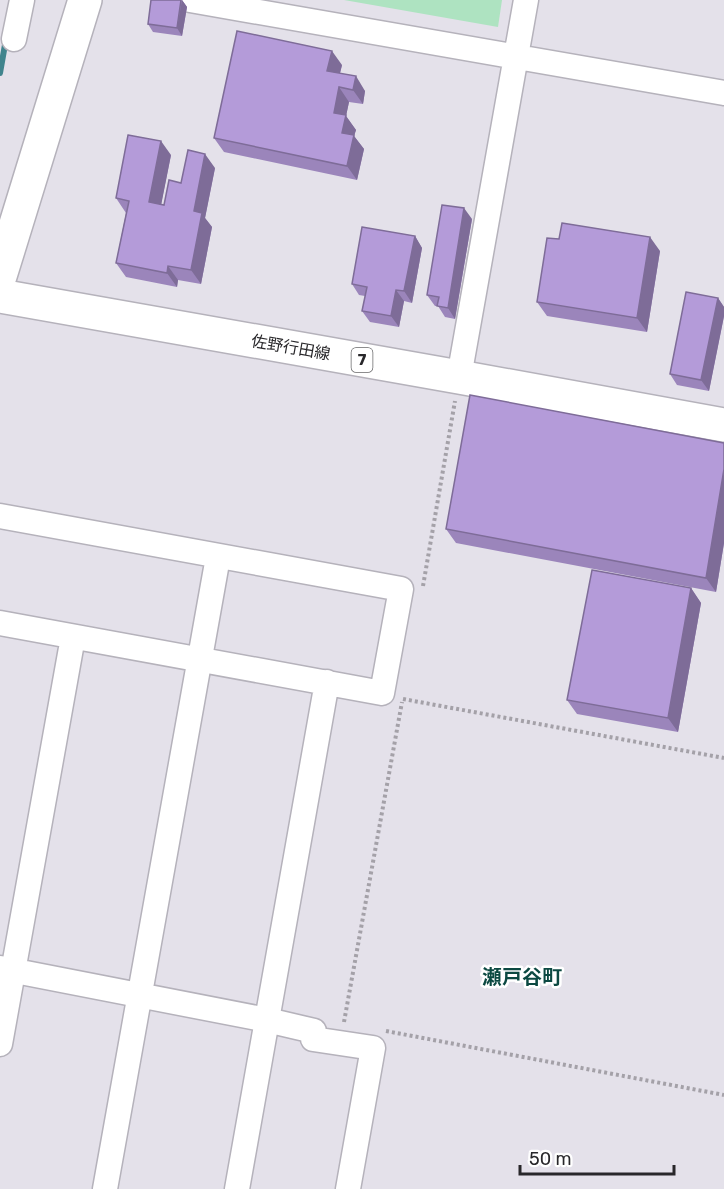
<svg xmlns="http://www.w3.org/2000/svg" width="724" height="1189" font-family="Rubik,'Noto Sans JP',sans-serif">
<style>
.green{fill:#aee3c1}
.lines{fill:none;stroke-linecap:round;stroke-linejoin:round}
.stream{stroke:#40848d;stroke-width:6}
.street-casing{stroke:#b5b2bb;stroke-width:27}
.secondary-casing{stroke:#b5b2bb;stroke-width:36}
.primary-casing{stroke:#b5b2bb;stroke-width:36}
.path{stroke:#a4a1a8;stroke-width:4;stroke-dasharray:3 3;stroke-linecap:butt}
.street{stroke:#fff;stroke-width:24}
.secondary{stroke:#fff;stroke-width:33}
.primary{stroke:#fff;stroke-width:33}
.wall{fill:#9b85bb}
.shaded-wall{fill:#7e6c98}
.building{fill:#b49bd9;stroke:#7e6c98;stroke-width:1.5}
.labels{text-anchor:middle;stroke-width:5;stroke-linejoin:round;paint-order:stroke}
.shield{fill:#fff;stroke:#68686a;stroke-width:1.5}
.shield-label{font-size:15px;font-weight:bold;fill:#28272a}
.street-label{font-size:16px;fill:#28272a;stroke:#fff}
.quarter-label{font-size:20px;font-weight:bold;fill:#0c4942;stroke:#fff}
</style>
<rect width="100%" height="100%" fill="#e4e1ea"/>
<path class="green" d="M 344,0 L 502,0 L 498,27 Z"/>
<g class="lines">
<path class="stream" d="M 0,73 L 6,39"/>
<g class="street-casing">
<path id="street" d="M 190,0 L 724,93
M 14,39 L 22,0
M 459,377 L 526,0
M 0,516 L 401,589 L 382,693 L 0,623
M 0,968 L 267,1020 L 314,1031 L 313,1039 L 373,1048 L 348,1189
M 0,1044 L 73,637
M 105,1189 L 218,557
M 237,1189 L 327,682"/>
</g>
<g class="secondary-casing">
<path id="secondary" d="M 0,276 L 85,0"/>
</g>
<g class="primary-casing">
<path id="primary" d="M 0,296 L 459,377 L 724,425"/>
</g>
<path class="path" d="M 423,586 L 455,401
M 403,699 L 724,758
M 344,1022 L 402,702
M 386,1031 L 724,1095"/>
<use href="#street" class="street"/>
<use href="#secondary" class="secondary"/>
<use href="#primary" class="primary"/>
</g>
<path class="wall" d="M 182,0 L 187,7 L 182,36 L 153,32 L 148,24 Z
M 342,65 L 340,73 L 365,91 L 363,104 L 349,102 L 346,116 L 356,130 L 354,136 L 364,149 L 357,180 L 224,152 L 214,138 Z
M 171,155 L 161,204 L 164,205 L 181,183 L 215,168 L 205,218 L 212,227 L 201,284 L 178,280 L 177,287 L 126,277 L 116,263 L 126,213 L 116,198 Z
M 472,219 L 455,319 L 445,317 L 438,306 L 435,306 L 427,295 Z
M 415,236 L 422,248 L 412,303 L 404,301 L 399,327 L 370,322 L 362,311 L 365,296 L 359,295 L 352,284 Z
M 660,251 L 647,332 L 547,316 L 537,302 Z
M 718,298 L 724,307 L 724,316 L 709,391 L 677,385 L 670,374 Z
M 724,443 L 724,543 L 716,592 L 456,543 L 446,529 Z
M 691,588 L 701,603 L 678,732 L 577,714 L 567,700 Z"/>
<path class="shaded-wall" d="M 182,0 L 187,7 L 182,36 L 177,28 Z
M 332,51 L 342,65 L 337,85 L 327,71 Z
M 356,76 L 365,91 L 363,104 L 353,90 Z
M 339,87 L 349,102 L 346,116 L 356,130 L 354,136 L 364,149 L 357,180 L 347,166 L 342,133 L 334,113 Z
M 161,141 L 171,155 L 159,216 L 149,202 Z
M 205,154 L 215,168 L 205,218 L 212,227 L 201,284 L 191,270 L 194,211 Z
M 464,208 L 472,219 L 455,319 L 448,308 Z
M 415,236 L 422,248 L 412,303 L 404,291 Z
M 650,237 L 660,251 L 647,332 L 637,318 Z
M 168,266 L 178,280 L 177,287 L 167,273 Z
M 396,290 L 404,301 L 399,327 L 391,316 Z
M 718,298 L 724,307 L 724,316 L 709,391 L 701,380 Z
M 724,469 L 724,543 L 716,592 L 706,578 Z
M 691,588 L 701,603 L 678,732 L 668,718 Z"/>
<path class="building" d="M 151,0 L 181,0 L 177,28 L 148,24 Z
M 237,31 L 332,51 L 327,71 L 356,76 L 353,90 L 339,87 L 334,113 L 346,115 L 342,133 L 354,135 L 347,166 L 214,138 Z
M 128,135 L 161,141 L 149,202 L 164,205 L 169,180 L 181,183 L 188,150 L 205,154 L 194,211 L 202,213 L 191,270 L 168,266 L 167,273 L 116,263 L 129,201 L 116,198 Z
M 442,205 L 464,208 L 448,308 L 437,306 L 439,297 L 427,295 Z
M 562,223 L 650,237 L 637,318 L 537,302 L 547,238 L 559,239 Z
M 362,227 L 415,236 L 404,291 L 396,290 L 391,316 L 362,311 L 367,287 L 352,284 Z
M 686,292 L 718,298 L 701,380 L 670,374 Z
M 470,395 L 724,443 L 724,469 L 706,578 L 446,529 Z
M 592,570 L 691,588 L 668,718 L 567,700 Z"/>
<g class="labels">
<rect class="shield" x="351.5" y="348" width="21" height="24" rx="4.5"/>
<g class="shield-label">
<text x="362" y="365">7</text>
</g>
<g class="street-label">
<text transform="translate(291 347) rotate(10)" y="6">佐野行田線</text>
</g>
<g class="quarter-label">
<text x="522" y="984">瀬戸谷町</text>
</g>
</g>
<path d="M520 1165v9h154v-9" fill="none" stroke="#28272a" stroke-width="3"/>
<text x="529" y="1165" font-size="18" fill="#28272a" stroke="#ffffff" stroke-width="4.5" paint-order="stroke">50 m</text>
</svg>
